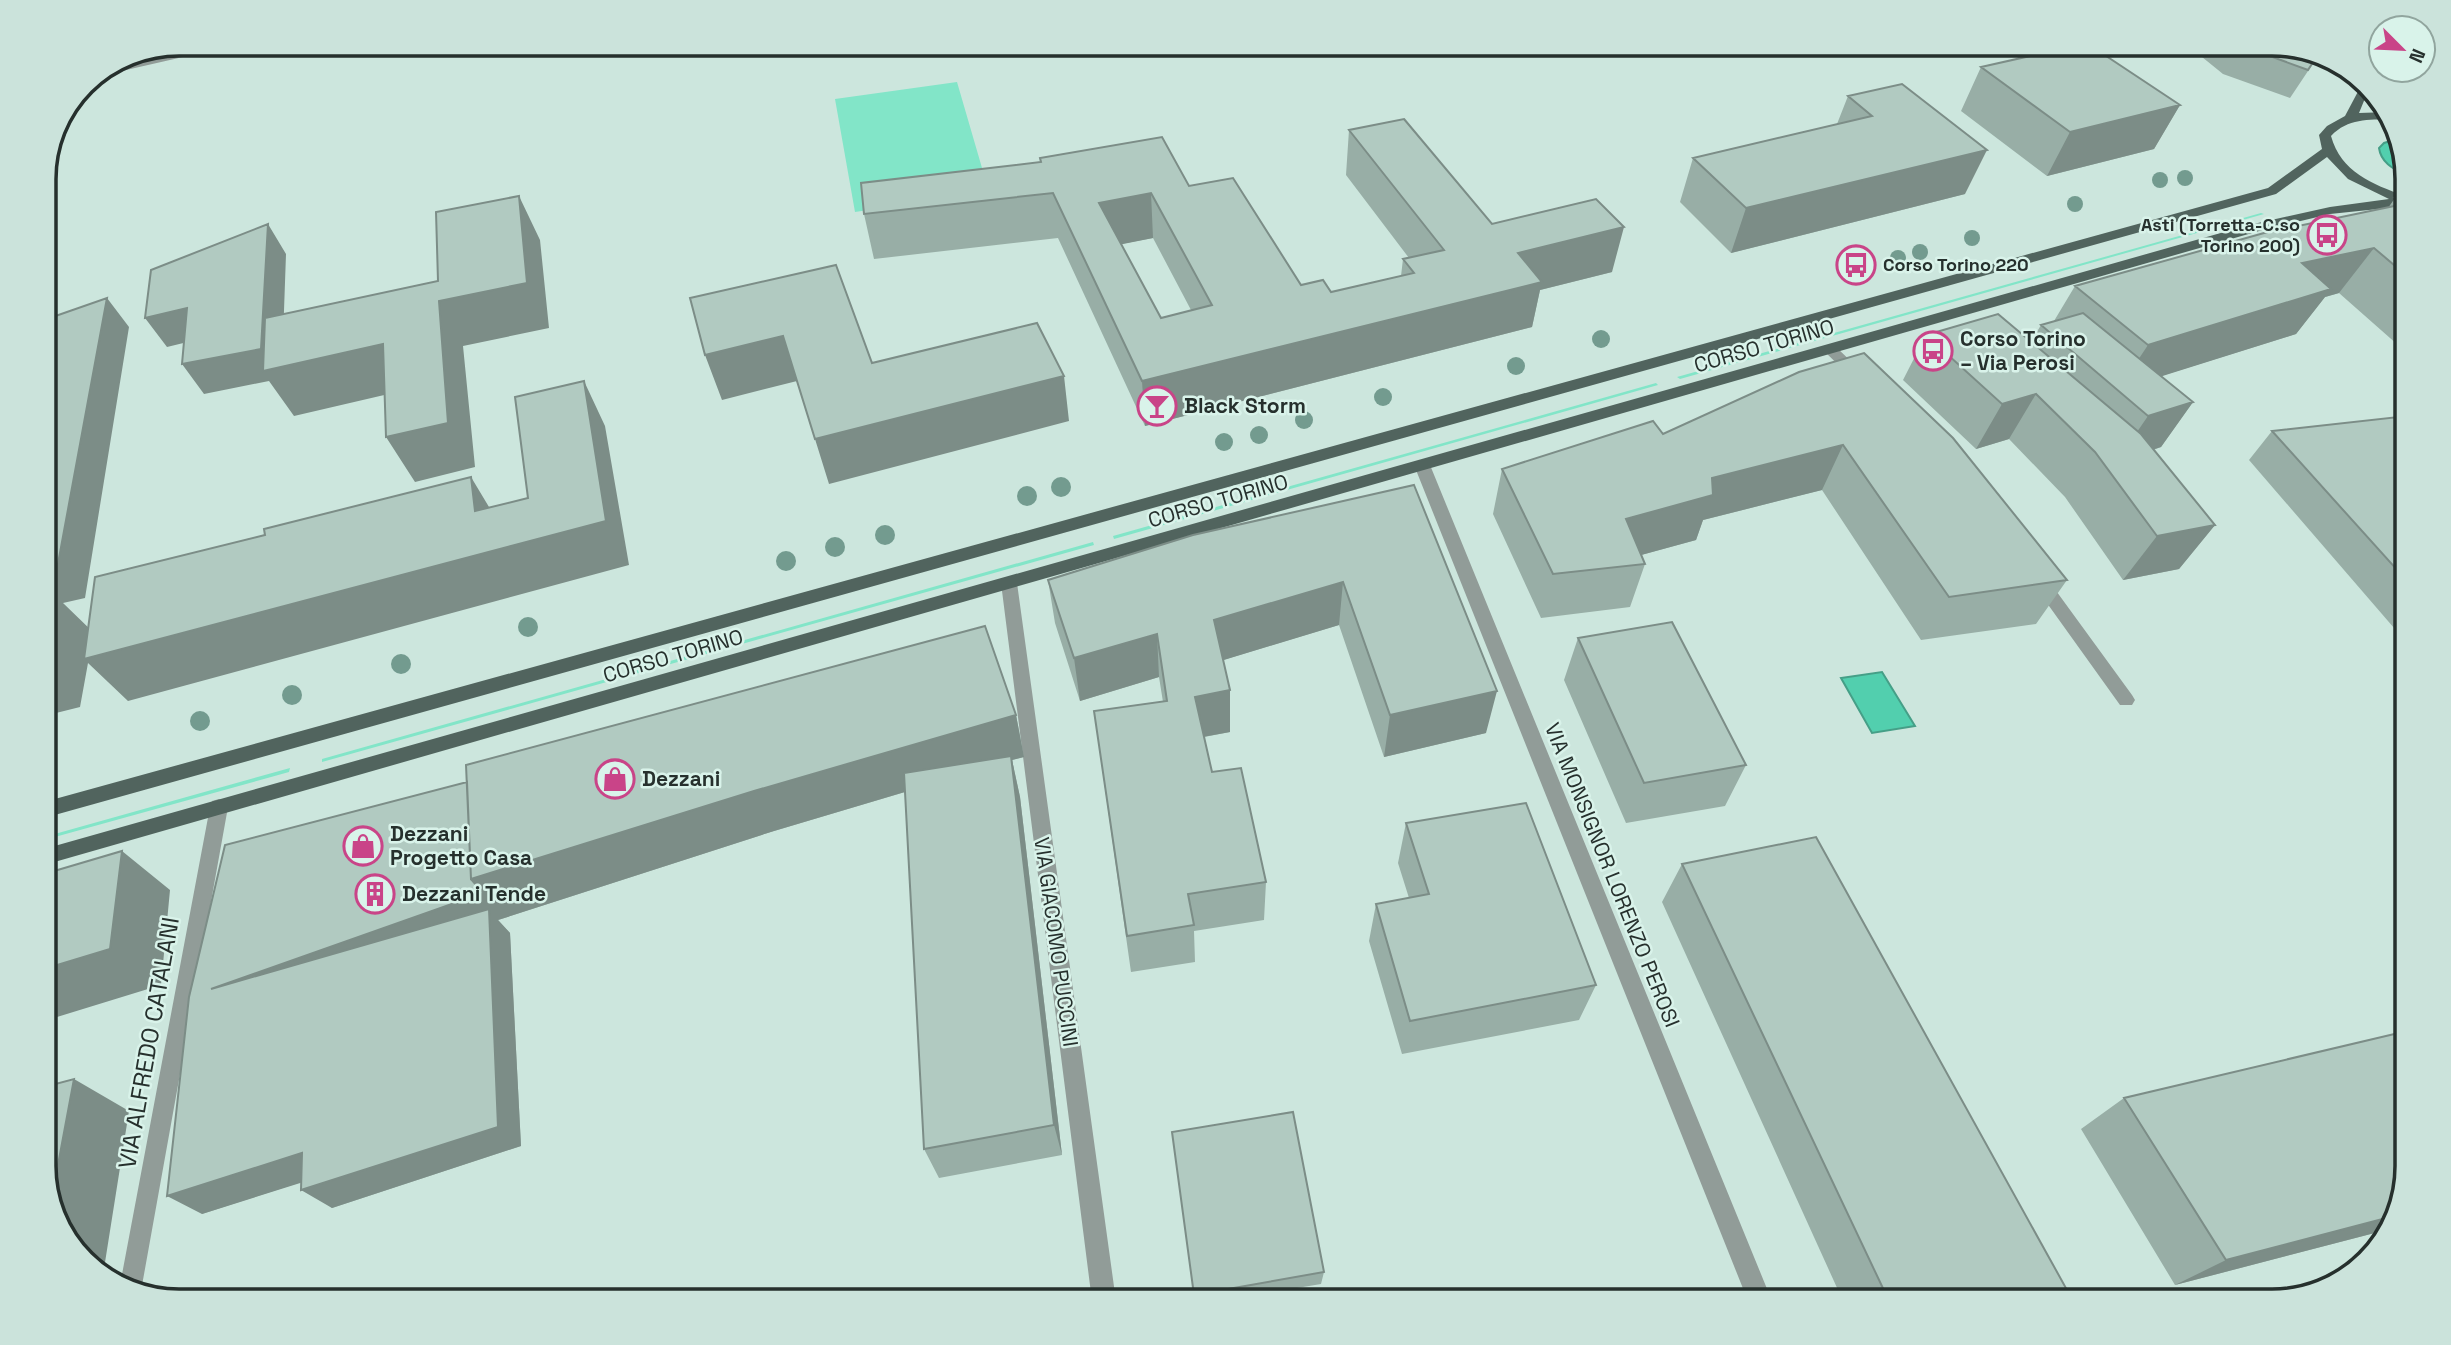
<svg xmlns="http://www.w3.org/2000/svg" width="2451" height="1345" font-family="'Space Grotesk',sans-serif">
<style>
.green{fill:#82e5c8}
.water{fill:#52cfae;stroke:#459f87;stroke-width:2}
.lines{fill:none;stroke-linecap:round;stroke-linejoin:round}
.path{stroke:#8ca09a;stroke-width:3.5;stroke-dasharray:2.5 3.5;stroke-linecap:butt}
.street{fill:#919c98;fill-rule:evenodd}
.primary{fill:#51645e;fill-rule:evenodd}
.tree{fill:#739b8f}
.wall{fill:#98aea6;fill-rule:evenodd}
.shaded-wall{fill:#7c8d87}
.building{fill:#b1cac1;stroke:#7c8d87;stroke-width:2;fill-rule:evenodd}
.labels{text-anchor:middle;stroke-width:5;stroke-linejoin:round;paint-order:stroke}
.far-poi-label{font-size:18px;font-weight:bold;fill:#26302d;stroke:#d9f3ea;text-anchor:end}
.poi-label{font-size:21px;font-weight:bold;fill:#26302d;stroke:#d9f3ea;text-anchor:start}
.street-label{font-size:21px;fill:#26302d;stroke:#d9f3ea}
.near-street-label{font-size:24px;fill:#26302d;stroke:#d9f3ea}
.rim{fill:none;stroke:#26302d;stroke-width:3.5}
</style>
<rect width="100%" height="100%" fill="#cce6dd"/>
<path class="green" d="M 957,82 L 989,192 L 855,212 L 835,99 Z
M 2261,213 L 2264,214 L 1680,379 L 1677,377 Z
M 1656,383 L 1658,385 L 1114,539 L 1113,536 Z
M 1093,542 L 1094,545 L 322,762 L 322,759 Z
M 290,768 L 289,772 L 44,840 L 44,837 Z"/>
<path class="water" d="M 2397,139 L 2407,171 L 2407,176 C 2394,169 2381,163 2379,148 L 2384,143 Z
M 1882,672 L 1915,726 L 1872,733 L 1841,678 Z"/>
<g class="lines">
<path class="path" d="M 268,50 L 297,44"/>
<path class="street" d="M 218,44 L 240,44 L 91,78 C 126,55 177,52 218,44 Z
M 1830,344 L 1835,346 L 1862,372 L 1864,375 L 1862,378 L 1852,378 L 1825,352 L 1823,349 Z
M 1422,460 L 1430,465 L 1772,1301 L 1748,1301 L 1414,465 Z
M 2040,575 L 2046,577 L 2132,695 L 2135,700 L 2132,705 L 2120,705 L 2034,585 L 2032,581 Z
M 1009,577 L 1017,583 L 1116,1301 L 1092,1301 L 1001,583 Z
M 219,799 L 226,801 L 228,807 L 141,1291 L 120,1285 L 210,807 L 212,801 Z"/>
<path class="primary" d="M 2362,84 L 2368,91 L 2359,113 L 2389,112 L 2391,119 C 2368,120 2348,118 2331,136 C 2341,172 2372,184 2405,196 L 2407,206 L 2330,214 L 2259,231 L 44,865 L 44,849 L 2249,225 L 2330,207 L 2389,199 L 2348,179 L 2327,157 L 2276,194 L 44,818 L 44,802 L 2268,188 L 2322,149 L 2319,135 L 2327,126 L 2345,116 Z"/>
</g>
<g class="tree">
<circle cx="2185" cy="178" r="8"/>
<circle cx="2160" cy="180" r="8"/>
<circle cx="2075" cy="204" r="8"/>
<circle cx="1972" cy="238" r="8"/>
<circle cx="1920" cy="252" r="8"/>
<circle cx="1898" cy="258" r="8"/>
<circle cx="1601" cy="339" r="9"/>
<circle cx="1516" cy="366" r="9"/>
<circle cx="1383" cy="397" r="9"/>
<circle cx="1304" cy="420" r="9"/>
<circle cx="1259" cy="435" r="9"/>
<circle cx="1224" cy="442" r="9"/>
<circle cx="1061" cy="487" r="10"/>
<circle cx="1027" cy="496" r="10"/>
<circle cx="885" cy="535" r="10"/>
<circle cx="835" cy="547" r="10"/>
<circle cx="786" cy="561" r="10"/>
<circle cx="528" cy="627" r="10"/>
<circle cx="401" cy="664" r="10"/>
<circle cx="292" cy="695" r="10"/>
<circle cx="200" cy="721" r="10"/>
</g>
<path class="wall" d="M 2024,44 L 2180,105 L 2154,149 L 2047,176 L 1961,111 L 1981,67 L 2017,59 Z
M 2186,44 L 2272,44 L 2318,56 L 2290,98 L 2223,74 Z
M 1848,96 L 1965,194 L 1731,253 L 1680,202 L 1693,158 L 1837,124 Z
M 1349,130 L 1492,224 L 1612,272 L 1540,290 L 1532,327 L 1145,426 L 1058,238 L 874,259 L 864,214 L 1040,162 L 1040,158 L 1189,186 L 1301,285 L 1331,292 L 1401,276 L 1403,259 L 1409,258 L 1346,175 ZM 1153,238 L 1191,310 L 1161,318 L 1121,244 Z
M 2407,195 L 2407,353 L 2339,293 L 2325,297 L 2296,334 L 2161,376 L 2193,402 L 2161,447 L 2153,450 L 2215,525 L 2179,569 L 2123,580 L 2065,497 L 2009,439 L 1976,449 L 1903,380 L 1926,335 L 2031,342 L 2041,325 L 2054,321 L 2075,286 L 2388,208 L 2395,198 Z
M 1799,372 L 2067,580 L 2036,624 L 1921,640 L 1822,490 L 1703,520 L 1696,540 L 1641,555 L 1645,564 L 1630,607 L 1541,618 L 1493,514 L 1502,469 L 1663,434 Z
M 2407,416 L 2407,643 L 2249,460 L 2272,431 Z
M 1414,485 L 1486,733 L 1384,757 L 1339,625 L 1223,660 L 1230,690 L 1230,732 L 1204,737 L 1212,772 L 1266,882 L 1264,920 L 1194,931 L 1195,962 L 1131,972 L 1094,711 L 1163,702 L 1159,677 L 1080,701 L 1055,623 L 1048,580 Z
M 1578,638 L 1746,765 L 1725,806 L 1626,823 L 1564,680 Z
M 1016,715 L 1024,757 L 1012,760 L 1020,797 L 1062,1155 L 939,1178 L 924,1149 L 905,792 L 774,831 L 498,920 L 510,933 L 521,1146 L 332,1208 L 301,1182 L 202,1214 L 189,997 Z
M 1406,823 L 1596,985 L 1579,1020 L 1402,1054 L 1369,941 L 1376,904 L 1409,898 L 1398,863 Z
M 1682,864 L 2067,1290 L 2047,1301 L 1843,1301 L 1662,902 Z
M 2124,1098 L 2390,1229 L 2175,1285 L 2081,1129 Z
M 1172,1132 L 1324,1272 L 1321,1284 L 1220,1301 L 1195,1301 Z"/>
<path class="shaded-wall" d="M 2002,44 L 2016,44 L 2000,47 Z
M 2180,105 L 2154,149 L 2047,176 L 2070,132 Z
M 1987,150 L 1965,194 L 1731,253 L 1746,208 Z
M 1151,193 L 1153,238 L 1103,248 L 1099,203 Z
M 519,196 L 540,240 L 549,328 L 463,346 L 475,467 L 415,482 L 386,437 L 439,301 Z
M 268,224 L 286,254 L 282,367 L 383,344 L 410,389 L 294,416 L 269,381 L 204,394 L 182,364 Z
M 1624,227 L 1612,272 L 1540,290 L 1532,327 L 1145,426 L 1142,381 L 1518,253 Z
M 2374,248 L 2339,293 L 2325,297 L 2296,334 L 2118,390 L 2148,345 L 2302,263 Z
M 107,298 L 129,327 L 85,598 L 63,603 L 94,633 L 475,511 L 471,477 L 498,522 L 606,521 L 584,381 L 605,426 L 629,565 L 128,701 L 88,663 L 80,707 L 44,716 L 44,572 Z
M 187,308 L 208,337 L 167,347 L 145,318 Z
M 783,336 L 797,381 L 722,400 L 705,355 Z
M 1064,376 L 1069,421 L 829,484 L 815,439 Z
M 2036,394 L 2009,439 L 1976,449 L 2002,404 Z
M 2193,402 L 2161,447 L 2117,461 L 2148,416 Z
M 1843,445 L 1822,490 L 1703,520 L 1696,540 L 1612,563 L 1626,519 L 1712,478 Z
M 2215,525 L 2179,569 L 2123,580 L 2157,536 Z
M 1343,582 L 1339,625 L 1214,663 L 1214,620 Z
M 1157,634 L 1159,677 L 1080,701 L 1074,658 Z
M 1230,690 L 1230,732 L 1197,738 L 1195,697 Z
M 1497,691 L 1486,733 L 1384,757 L 1390,715 Z
M 1016,715 L 1024,757 L 1012,760 L 1020,797 L 1062,1155 L 1054,1125 L 1012,760 L 774,831 L 498,920 L 510,933 L 521,1146 L 332,1208 L 301,1190 L 498,1127 L 211,989 L 471,879 L 754,791 Z
M 122,851 L 170,890 L 161,985 L 44,1021 L 44,969 Z
M 74,1079 L 129,1111 L 103,1275 L 66,1241 L 52,1197 Z
M 302,1153 L 332,1173 L 202,1214 L 167,1196 Z
M 2394,1216 L 2390,1229 L 2175,1285 L 2226,1260 Z
M 2067,1290 L 2047,1301 L 2022,1301 Z"/>
<path class="building" d="M 2024,44 L 2088,44 L 2180,105 L 2070,132 L 1981,67 L 2039,54 Z
M 2237,44 L 2272,44 L 2317,56 L 2308,70 Z
M 1902,84 L 1987,150 L 1746,208 L 1693,158 L 1872,116 L 1848,96 Z
M 1404,119 L 1492,224 L 1596,199 L 1624,227 L 1518,253 L 1542,282 L 1142,381 L 1053,193 L 864,214 L 861,183 L 1041,162 L 1040,158 L 1162,137 L 1189,186 L 1233,178 L 1301,285 L 1323,280 L 1331,292 L 1414,273 L 1403,259 L 1444,250 L 1349,130 ZM 1151,193 L 1212,305 L 1161,318 L 1099,203 Z
M 2407,195 L 2407,276 L 2374,248 L 2302,263 L 2331,289 L 2148,345 L 2075,286 L 2264,233 L 2404,204 L 2395,198 Z
M 519,196 L 527,283 L 439,301 L 448,423 L 386,437 L 383,344 L 263,371 L 265,318 L 438,281 L 436,212 Z
M 268,224 L 261,349 L 182,364 L 187,308 L 145,318 L 151,270 Z
M 836,265 L 872,363 L 1037,323 L 1064,376 L 815,439 L 783,336 L 705,355 L 690,298 Z
M 107,298 L 57,569 L 44,572 L 44,320 Z
M 2083,313 L 2193,402 L 2148,416 L 2041,325 Z
M 1998,314 L 2141,434 L 2215,525 L 2157,536 L 2095,452 L 2036,394 L 2002,404 L 1926,335 Z
M 1864,353 L 1953,438 L 2067,580 L 1949,597 L 1843,445 L 1712,478 L 1713,495 L 1626,519 L 1645,564 L 1553,574 L 1502,469 L 1653,421 L 1663,434 L 1799,372 Z
M 584,381 L 606,521 L 84,659 L 95,577 L 265,535 L 264,529 L 471,477 L 475,511 L 528,498 L 515,397 Z
M 2407,416 L 2407,581 L 2272,431 Z
M 1414,485 L 1497,691 L 1390,715 L 1343,582 L 1214,620 L 1230,690 L 1195,697 L 1212,772 L 1241,768 L 1266,882 L 1188,894 L 1194,925 L 1127,936 L 1094,711 L 1167,701 L 1157,634 L 1074,658 L 1048,580 L 1193,535 Z
M 50,590 L 44,617 L 44,591 Z
M 1672,622 L 1746,765 L 1644,783 L 1578,638 Z
M 985,626 L 1016,715 L 754,791 L 471,879 L 466,765 Z
M 1011,756 L 1054,1125 L 924,1149 L 904,773 Z
M 467,782 L 471,879 L 483,893 L 211,989 L 489,909 L 498,1127 L 301,1190 L 302,1153 L 167,1196 L 189,997 L 225,845 Z
M 1526,803 L 1596,985 L 1410,1021 L 1376,904 L 1429,894 L 1406,823 Z
M 1816,837 L 2067,1290 L 2022,1301 L 1889,1301 L 1682,864 Z
M 122,851 L 110,949 L 44,969 L 44,874 Z
M 2407,1031 L 2407,1166 L 2394,1216 L 2226,1260 L 2124,1098 Z
M 74,1079 L 52,1197 L 44,1174 L 44,1087 Z
M 1293,1112 L 1324,1272 L 1194,1295 L 1172,1132 Z"/>
<defs>
<g id="bus-ring" transform="scale(2.0125)"><circle r="9.5" fill="#d9f3ea" stroke="#c94488" stroke-width="1.5"/><path d="M-5-6H5V4H4V6H2V4H-2V6H-4V4H-5ZM-3.5-4V0h7V-4ZM-3.5 1.2v1.5H-2V1.2ZM2 1.2v1.5H3.5V1.2Z" fill="#c94488"/></g>
<g id="bar-ring" transform="scale(2.0125)"><circle r="9.5" fill="#d9f3ea" stroke="#c94488" stroke-width="1.5"/><path d="M-6-5H6L.8 .8V4.5H3.5V6h-7V4.5H-.8V.8Z" fill="#c94488"/></g>
<g id="shop-ring" transform="scale(2.0125)"><circle r="9.5" fill="#d9f3ea" stroke="#c94488" stroke-width="1.5"/><path d="M-5-2.5h2.3a2.7 3.5 0 0 1 5.4 0H5L5.5 6h-11ZM-1.5-2.5h3a1.5 2.3 0 0 0-3 0Z" fill="#c94488"/></g>
<g id="building-ring" transform="scale(2.0125)"><circle r="9.5" fill="#d9f3ea" stroke="#c94488" stroke-width="1.5"/><path d="M-4-6H4V6H1V3H-1V6H-4ZM-2.5-4.3h1.7v1.8h-1.7ZM.8-4.3h1.7v1.8H.8ZM-2.5-1h1.7V.8h-1.7ZM.8-1h1.7V.8H.8Z" fill="#c94488"/></g>
</defs>
<g fill-rule="evenodd">
<use href="#bus-ring" x="2327" y="235"/>
<use href="#bus-ring" x="1856" y="265"/>
<use href="#bus-ring" x="1933" y="351"/>
<use href="#bar-ring" x="1157" y="406"/>
<use href="#shop-ring" x="615" y="779"/>
<use href="#shop-ring" x="363" y="846"/>
<use href="#building-ring" x="375" y="894"/>
</g>
<g class="labels">
<g class="far-poi-label">
<text x="2300" y="231">Asti (Torretta-C.so<tspan x="2300" dy="21">Torino 200)</tspan></text>
<text x="1883" y="271" text-anchor="start">Corso Torino 220</text>
</g>
<g class="poi-label">
<text x="1960" y="346">Corso Torino<tspan x="1960" dy="24">– Via Perosi</tspan></text>
<text x="1184" y="413">Black Storm</text>
<text x="642" y="786">Dezzani</text>
<text x="390" y="841">Dezzani<tspan x="390" dy="24">Progetto Casa</tspan></text>
<text x="402" y="901">Dezzani Tende</text>
</g>
<g class="street-label">
<text transform="translate(1764 346) rotate(-16)" y="7">CORSO TORINO</text>
<text transform="translate(1218 501) rotate(-16)" y="7">CORSO TORINO</text>
<text transform="translate(673 656) rotate(-16)" y="7">CORSO TORINO</text>
<text transform="translate(1612 875) rotate(68)" y="7">VIA MONSIGNOR LORENZO PEROSI</text>
<text transform="translate(1056 942) rotate(82)" y="7">VIA GIACOMO PUCCINI</text>
</g>
<g class="near-street-label">
<text transform="translate(149 1043) rotate(-80)" y="8">VIA ALFREDO CATALANI</text>
</g>
</g>
<path d="M0 0H2451V1345H0ZM179 56H2272A123 123 0 0 1 2395 179V1166A123 123 0 0 1 2272 1289H179A123 123 0 0 1 56 1166V179A123 123 0 0 1 179 56Z" fill="#cbe3db" fill-rule="evenodd"/>
<path class="rim" d="M179 56H2272A123 123 0 0 1 2395 179V1166A123 123 0 0 1 2272 1289H179A123 123 0 0 1 56 1166V179A123 123 0 0 1 179 56Z"/>
<g transform="translate(2402 49) rotate(114)"><circle r="33" fill="#d9f3ea" stroke="#91a59e" stroke-width="2"/>
<path d="M0-5L12 26L0 18L-12 26Z" fill="#c94488"/>
<text y="-10" font-size="19" font-weight="bold" text-anchor="middle" fill="#26302d">N</text>
</g>
</svg>
